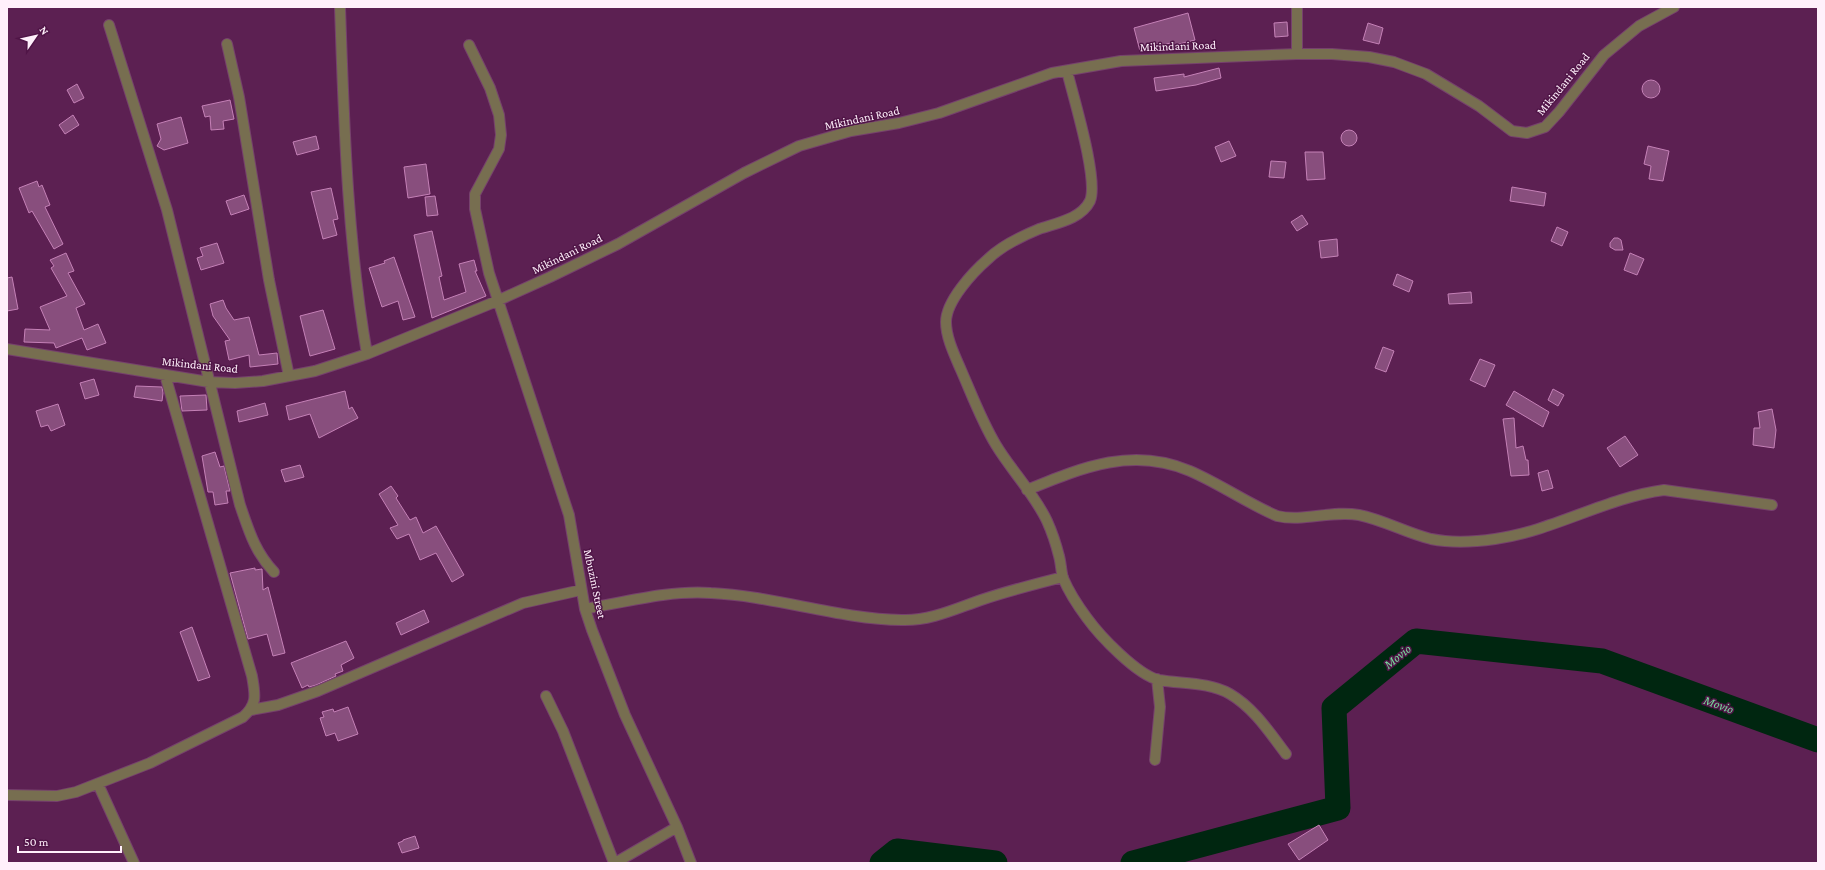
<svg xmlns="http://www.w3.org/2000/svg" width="1825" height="870" font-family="'Crimson Pro',serif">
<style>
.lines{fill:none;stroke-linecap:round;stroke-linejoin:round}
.river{stroke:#002610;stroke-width:25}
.building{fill:#884e7d;stroke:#c581b7}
.minor-casing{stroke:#76416d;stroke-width:12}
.minor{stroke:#776e50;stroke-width:10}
.labels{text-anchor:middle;stroke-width:3;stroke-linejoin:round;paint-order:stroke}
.street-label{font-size:12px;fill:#fff0fb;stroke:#501547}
.water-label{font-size:13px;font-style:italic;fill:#79dd9d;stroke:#501547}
</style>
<rect width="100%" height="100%" fill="#5c2052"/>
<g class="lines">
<path class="river" d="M 882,863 L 897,851 L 995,863
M 1133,863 L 1338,808 L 1334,708 L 1416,641 L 1602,661 L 1818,740"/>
</g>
<path class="building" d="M 1188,13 L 1195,40 L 1175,45 L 1174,42 L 1140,51 L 1134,28 Z
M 1287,22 L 1288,36 L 1275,37 L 1274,23 Z
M 1368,23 L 1383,28 L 1379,44 L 1363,40 Z
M 1219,68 L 1221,78 L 1196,85 L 1156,91 L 1154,78 L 1184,74 L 1184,77 Z
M1642 89a9 9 0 1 1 18 0a9 9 0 1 1-18 0Z
M 77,84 L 84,98 L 74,103 L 67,90 Z
M 230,100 L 234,119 L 223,121 L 224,129 L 211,130 L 210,116 L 205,117 L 202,106 Z
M 73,115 L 79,125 L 65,134 L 59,125 Z
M 181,117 L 188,143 L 164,150 L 157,146 L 161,139 L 157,124 Z
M1341 138a8 8 0 1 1 16 0a8 8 0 1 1-16 0Z
M 316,136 L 319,149 L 297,155 L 293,142 Z
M 1229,141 L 1236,156 L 1221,162 L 1215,147 Z
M 1648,146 L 1669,151 L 1663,181 L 1649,179 L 1651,166 L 1644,164 Z
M 1305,152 L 1323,152 L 1325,179 L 1307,180 Z
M 1271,161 L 1286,162 L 1284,178 L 1269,177 Z
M 426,164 L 430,194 L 408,198 L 404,167 Z
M 37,181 L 39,187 L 42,185 L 50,205 L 45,207 L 63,244 L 54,249 L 32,211 L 29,213 L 19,188 Z
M 1512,187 L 1546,193 L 1544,206 L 1510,201 Z
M 331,188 L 338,219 L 333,220 L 337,235 L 323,239 L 311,192 Z
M 244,195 L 249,209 L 231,215 L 226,201 Z
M 435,196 L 438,215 L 427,216 L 425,197 Z
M 1302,215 L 1308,224 L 1297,231 L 1291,222 Z
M 1557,227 L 1568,232 L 1562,246 L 1551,241 Z
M 432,231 L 442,276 L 439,277 L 444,300 L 466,292 L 459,264 L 474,260 L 477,271 L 475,271 L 486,296 L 432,318 L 414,235 Z
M 1614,238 L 1618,238 L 1621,240 L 1623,250 L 1615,250 L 1610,247 L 1610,243 Z
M 1337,239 L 1338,256 L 1321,258 L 1319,241 Z
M 217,243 L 224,263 L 201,270 L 197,258 L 203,256 L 200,248 Z
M 66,253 L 74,271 L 68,273 L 85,304 L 76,308 L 84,330 L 98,324 L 106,343 L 87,350 L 82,338 L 56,348 L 54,343 L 24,342 L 25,329 L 50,330 L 40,307 L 67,296 L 51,268 L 54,266 L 50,260 Z
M 1630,253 L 1644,259 L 1637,275 L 1624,270 Z
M 394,257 L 415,317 L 403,320 L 398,301 L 382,307 L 369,268 L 385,263 L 384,261 Z
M 1397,274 L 1413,281 L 1409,292 L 1393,285 Z
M 12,277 L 18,309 L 7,311 L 7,278 Z
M 1471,292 L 1472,303 L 1449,304 L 1448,294 Z
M 223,300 L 226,308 L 234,320 L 249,317 L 259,355 L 277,353 L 278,364 L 250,367 L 249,355 L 229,360 L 225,341 L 230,340 L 213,316 L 210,304 Z
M 323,310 L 335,349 L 310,356 L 300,316 Z
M 1383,347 L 1394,351 L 1386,372 L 1375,368 Z
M 1480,359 L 1495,365 L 1485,387 L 1470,380 Z
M 94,379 L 99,395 L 85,399 L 80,383 Z
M 136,386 L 162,387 L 163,393 L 162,401 L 134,397 Z
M 1553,389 L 1564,395 L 1558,406 L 1548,400 Z
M 345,391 L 349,409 L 352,407 L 358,418 L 319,438 L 310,414 L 289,420 L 286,406 Z
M 1514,391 L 1549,412 L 1543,427 L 1506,405 Z
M 206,395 L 207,410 L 182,411 L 180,396 Z
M 265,403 L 268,415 L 239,422 L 237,411 Z
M 58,404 L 65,425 L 51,431 L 48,425 L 41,427 L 36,411 Z
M 1772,409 L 1776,430 L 1774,448 L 1753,445 L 1754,428 L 1760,428 L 1758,412 Z
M 1514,418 L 1516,448 L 1523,446 L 1526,460 L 1528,460 L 1529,475 L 1511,476 L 1503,419 Z
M 1625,436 L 1638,455 L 1620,467 L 1607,448 Z
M 215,452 L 220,467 L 224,466 L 230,491 L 226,491 L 228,503 L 215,505 L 213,492 L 208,492 L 202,456 Z
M 300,465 L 304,477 L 285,482 L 281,470 Z
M 1548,470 L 1553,488 L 1542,491 L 1538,473 Z
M 391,486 L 398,496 L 396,498 L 410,520 L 416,517 L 423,533 L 436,526 L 464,575 L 452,582 L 436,553 L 420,560 L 409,534 L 397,539 L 390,528 L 398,525 L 379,494 Z
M 255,568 L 255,570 L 262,569 L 263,590 L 268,587 L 285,653 L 273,656 L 267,634 L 248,639 L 230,573 Z
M 424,610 L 429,622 L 401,635 L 396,623 Z
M 192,627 L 210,677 L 198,681 L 180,632 Z
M 346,641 L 354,658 L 341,665 L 343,671 L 335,674 L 336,676 L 316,685 L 309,687 L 308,685 L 302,688 L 291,663 Z
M 348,707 L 358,734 L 338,741 L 335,733 L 326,736 L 320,718 L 324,717 L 322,712 L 333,709 L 334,712 Z
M 1319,825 L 1328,840 L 1299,860 L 1288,844 Z
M 415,836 L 419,848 L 402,853 L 398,843 L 403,841 L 403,840 Z"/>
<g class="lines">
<g class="minor-casing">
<path id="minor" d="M 340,7 C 344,123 347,239 367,354
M 109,25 L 167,210 L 240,505 C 249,531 255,552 274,572
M 227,44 L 239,97 L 269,280 L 289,376
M 469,45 L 490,88 L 499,115 L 501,135 L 499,149 L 475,194 L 475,209 L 489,273 L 569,515 L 585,609 L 592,630 L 625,715 L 677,827 L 691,863
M 1297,54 L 1297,7
M 1067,71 C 1073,96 1099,180 1090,201 C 1081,219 1057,223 1039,229 C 1022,236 1001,246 988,259 C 973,272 946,301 946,322 C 946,338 955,356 961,370 C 972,395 982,422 996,445 C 1011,470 1035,495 1047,521 C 1052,532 1056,544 1059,556 C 1061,563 1061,571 1063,578 C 1069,592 1078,606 1087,618 C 1100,636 1137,675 1159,680 C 1182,684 1209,682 1230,694 C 1254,708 1270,733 1286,754
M 7,349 L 209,382 L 235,383 L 263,381 L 315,371 L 367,354 L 497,301 L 550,277 L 618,244 L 744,173 L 799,146 L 851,131 L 899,123 L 939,113 L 1052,73 L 1121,61 L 1297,54 L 1332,54 L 1369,57 L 1394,62 L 1426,74 L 1479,106 L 1512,131 L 1527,133 L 1545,127 L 1559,112 L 1604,55 L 1639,26 L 1674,7
M 1027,490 C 1081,468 1132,446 1190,471 C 1220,484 1247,503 1277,516 C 1304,522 1331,510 1359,515 C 1384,520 1406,533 1431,539 C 1451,543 1474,542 1495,539 C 1553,531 1605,498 1664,490 L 1772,505
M 585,609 C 626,602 669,590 711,593 C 775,596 838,619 902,620 C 930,621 955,609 981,600 C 1008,591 1035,584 1063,577
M 546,696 L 563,731 L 614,863
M 251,710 L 278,705 L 318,691 L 523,603 L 581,590
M 1155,760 L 1160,707 L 1157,679
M 98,784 L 134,863
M 7,795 L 57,796 L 76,792 L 150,763 L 243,717 C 258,704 255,694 252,676 L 165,375
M 615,863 L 677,827"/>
</g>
<use href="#minor" class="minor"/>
</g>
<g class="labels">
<g class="street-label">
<text transform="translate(1178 46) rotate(-2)" y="4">Mikindani Road</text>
<text transform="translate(1563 84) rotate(-51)" y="4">Mikindani Road</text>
<text transform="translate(862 118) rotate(-12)" y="4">Mikindani Road</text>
<text transform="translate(567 254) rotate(-26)" y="4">Mikindani Road</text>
<text transform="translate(200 365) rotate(6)" y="4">Mikindani Road</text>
<text transform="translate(595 584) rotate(78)" y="4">Mbuzini Street</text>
</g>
<g class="water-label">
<text transform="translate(1397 656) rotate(-39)" y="5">Movio</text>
<text transform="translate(1719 704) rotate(20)" y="5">Movio</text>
</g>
</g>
<rect width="1825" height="870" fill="none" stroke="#fff0fb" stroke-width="16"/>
<g transform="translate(36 36) rotate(56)" stroke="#501547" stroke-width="3" paint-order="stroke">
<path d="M0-3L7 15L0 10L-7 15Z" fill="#fff0fb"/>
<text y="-6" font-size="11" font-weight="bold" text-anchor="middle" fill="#fff0fb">N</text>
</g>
<path d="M18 846v6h103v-6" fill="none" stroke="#fff0fb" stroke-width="2"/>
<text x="24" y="846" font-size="12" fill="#fff0fb" stroke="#501547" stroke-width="3" paint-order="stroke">50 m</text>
</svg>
